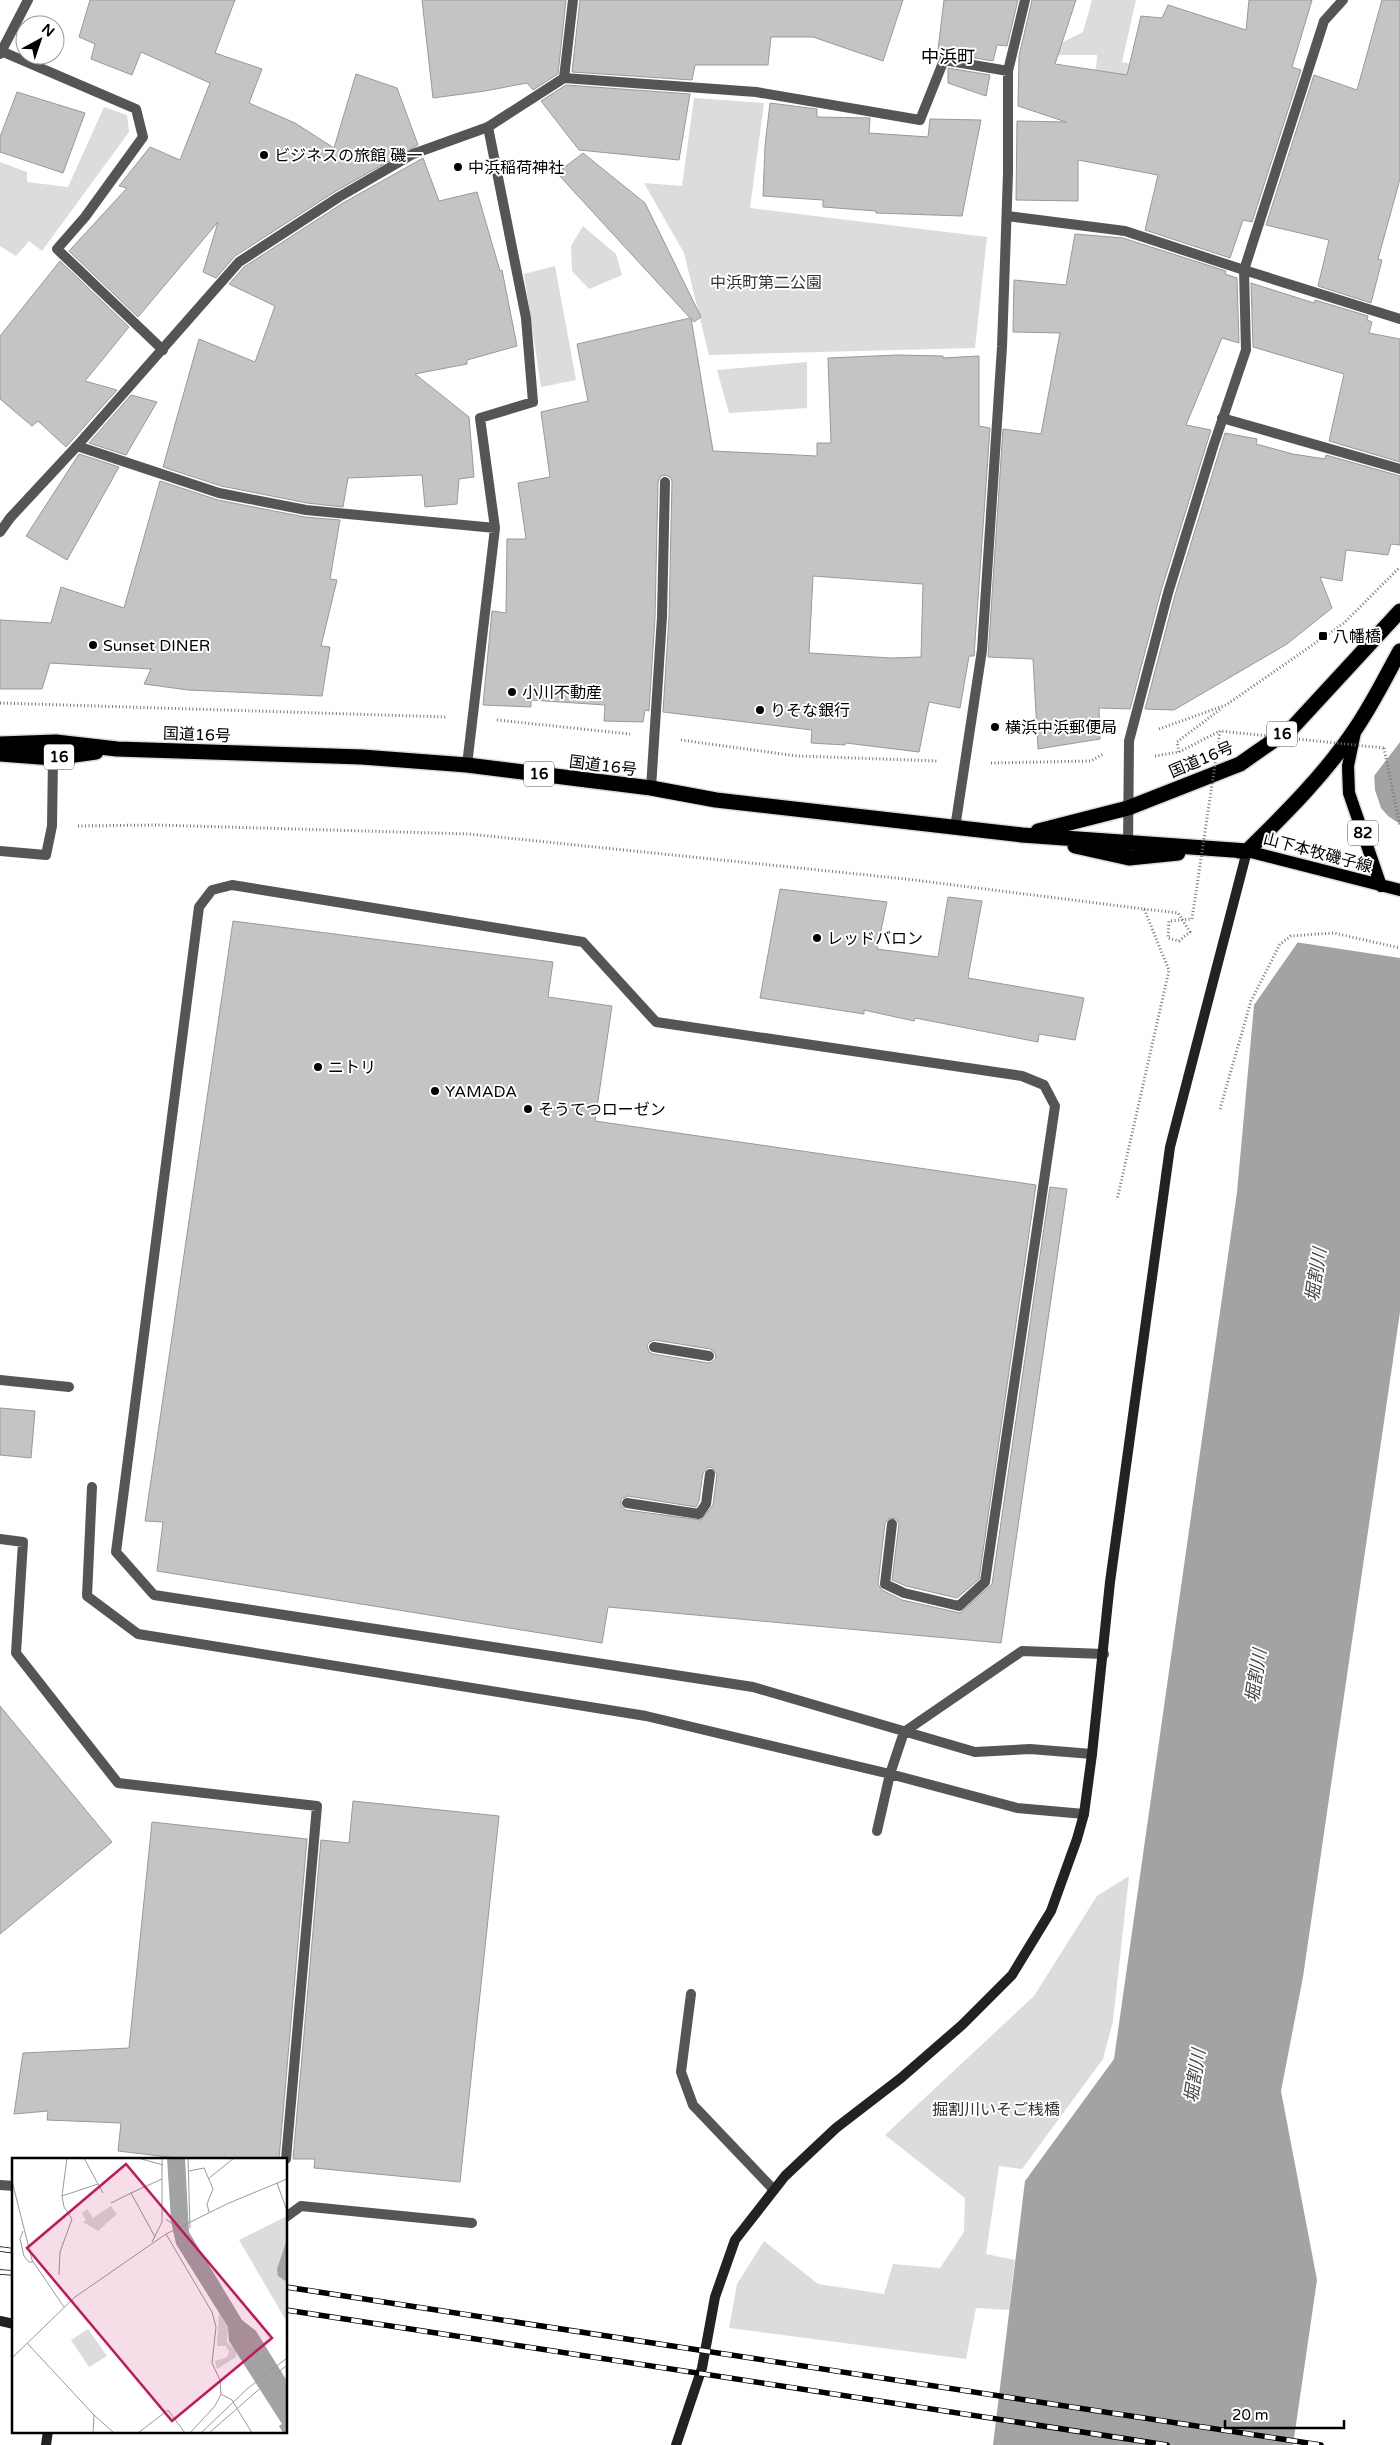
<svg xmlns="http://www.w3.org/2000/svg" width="1400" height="2445" font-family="'Varela Round','Noto Sans JP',sans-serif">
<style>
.green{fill:#dcdcdc}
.water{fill:#a3a3a3}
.pier{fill:#fff}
.building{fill:#c4c4c4;stroke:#999;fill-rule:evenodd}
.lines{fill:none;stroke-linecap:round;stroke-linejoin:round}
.primary-casing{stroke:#dbdbdb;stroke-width:15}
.highway-casing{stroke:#dbdbdb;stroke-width:18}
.path{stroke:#777;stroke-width:3;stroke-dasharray:1 2.5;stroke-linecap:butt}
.lane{stroke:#555;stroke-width:10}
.street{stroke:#555;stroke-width:10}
.secondary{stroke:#222;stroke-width:10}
.primary{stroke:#000;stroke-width:12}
.highway{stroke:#000;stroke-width:15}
.rail-casing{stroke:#000;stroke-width:5.5}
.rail{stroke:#fff;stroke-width:4;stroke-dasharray:11;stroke-linecap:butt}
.path-bridge{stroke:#777;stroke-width:3;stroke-dasharray:1 2.5;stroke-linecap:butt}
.poi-dot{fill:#000;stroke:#fff;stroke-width:2}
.labels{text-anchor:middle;stroke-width:4;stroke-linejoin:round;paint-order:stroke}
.shield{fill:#fff;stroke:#4c4c4c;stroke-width:1}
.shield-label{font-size:15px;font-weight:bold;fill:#000}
.poi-label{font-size:16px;fill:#000;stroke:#fff;text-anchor:start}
.park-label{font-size:16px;fill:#333;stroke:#fff}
.street-label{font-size:16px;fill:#000;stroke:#fff}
.neighbourhood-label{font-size:18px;fill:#000;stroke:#fff}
.water-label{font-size:18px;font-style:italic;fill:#444;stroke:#fff}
.inset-road{fill:none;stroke:#999;stroke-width:1}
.view{fill:#c2185b;fill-opacity:0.15;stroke:#c2185b;stroke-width:2.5}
.inset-edge{fill:none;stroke:#000;stroke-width:2.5}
</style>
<rect width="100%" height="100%" fill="#fff"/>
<path class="green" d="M 1092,0 L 1136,0 L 1122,62 L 1183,77 L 1095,82 L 1097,55 L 1054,55 L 1055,46 L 1083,32 Z
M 694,98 L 764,103 L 750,208 L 987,237 L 975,348 L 709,355 L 684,253 L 644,183 L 682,186 Z
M 104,107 L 127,115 L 129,132 L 42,251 L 29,241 L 16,256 L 0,246 L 0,162 L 27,172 L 27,182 L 68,187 Z
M 583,226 L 616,254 L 622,275 L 589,289 L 572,271 L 571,246 Z
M 555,266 L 576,380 L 541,387 L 524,274 Z
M 807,362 L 807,408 L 729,413 L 717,370 Z
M 1129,1876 L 1113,2021 L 1103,2059 L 1022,2169 L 999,2166 L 986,2254 L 1015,2260 L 1009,2310 L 976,2308 L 966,2359 L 729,2328 L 737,2284 L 764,2241 L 818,2284 L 884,2294 L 893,2264 L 940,2268 L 964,2232 L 965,2198 L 885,2135 L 1034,1996 L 1097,1896 Z"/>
<path class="water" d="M 1400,742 L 1400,1312 L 1303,1977 L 1281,2091 L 1317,2280 L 1293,2445 L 993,2445 L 1025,2181 L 1114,2059 L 1237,1192 L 1254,1005 L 1298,942 L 1374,776 Z"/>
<path class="pier" d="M 1374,772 L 1375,790 L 1381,808 L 1388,816 L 1400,824 L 1400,958 L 1295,942 Z"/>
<path class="building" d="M 90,0 L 235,0 L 215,53 L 262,69 L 249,103 L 295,123 L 334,148 L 356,74 L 397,88 L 418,145 L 336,191 L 235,256 L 216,278 L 203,272 L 218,222 L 138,317 L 69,251 L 127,188 L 119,186 L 150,147 L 180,160 L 210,83 L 141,52 L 132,75 L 91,59 L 95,44 L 79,37 Z
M 422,0 L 566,0 L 558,74 L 533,90 L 527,83 L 485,91 L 433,98 Z
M 580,0 L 903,0 L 883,61 L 813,37 L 771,37 L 768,65 L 695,65 L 692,80 L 572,72 Z
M 944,0 L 1018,0 L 1007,46 L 997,45 L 993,61 L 945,53 L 937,58 Z
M 1032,0 L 1076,0 L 1055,64 L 1127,75 L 1141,16 L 1162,18 L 1168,5 L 1246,30 L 1249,0 L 1312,0 L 1292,67 L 1301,70 L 1252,222 L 1243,220 L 1230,258 L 1145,230 L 1158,175 L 1078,160 L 1078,201 L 1016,200 L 1017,121 L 1066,122 L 1018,106 L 1019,56 Z
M 1382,0 L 1400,0 L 1400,179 L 1378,259 L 1382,260 L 1371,303 L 1318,286 L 1329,240 L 1266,225 L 1314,75 L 1357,90 Z
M 948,68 L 990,75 L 986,96 L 948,83 Z
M 566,85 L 690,94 L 679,160 L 579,150 L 541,101 Z
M 17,92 L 85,113 L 63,173 L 0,152 L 0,137 Z
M 770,103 L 817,109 L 817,117 L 870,118 L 869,133 L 928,137 L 930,119 L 981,120 L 962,216 L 876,213 L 876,211 L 823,207 L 823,200 L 763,196 L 765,146 Z
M 583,153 L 645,203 L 701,317 L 694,322 L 691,318 L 713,451 L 817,456 L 817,443 L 831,443 L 828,358 L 898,355 L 943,356 L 943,358 L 979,356 L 979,426 L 990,428 L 974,656 L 969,656 L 960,708 L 929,702 L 919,752 L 846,743 L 845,745 L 811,743 L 812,730 L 663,712 L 669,617 L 672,482 L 671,478 L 666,475 L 661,476 L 658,482 L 655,617 L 649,711 L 645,710 L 643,722 L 604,721 L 605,705 L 531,700 L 531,707 L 483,705 L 492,611 L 506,613 L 507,539 L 526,539 L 518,483 L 550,477 L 541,412 L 588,401 L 577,344 L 690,318 L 557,173 ZM 813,576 L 923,584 L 921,657 L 891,658 L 809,653 Z
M 423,158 L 439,201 L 477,192 L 500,271 L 502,270 L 517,346 L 467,360 L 467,364 L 415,374 L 469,417 L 474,477 L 459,479 L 457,504 L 425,507 L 422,475 L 348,478 L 343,507 L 307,503 L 221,486 L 163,467 L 199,339 L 255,362 L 275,306 L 229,284 L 244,267 L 343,203 Z
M 1075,234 L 1123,238 L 1226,271 L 1225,274 L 1237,278 L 1239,343 L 1222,338 L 1186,425 L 1211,430 L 1161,591 L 1130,709 L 1099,708 L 1100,739 L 1038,749 L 1033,659 L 988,657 L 1003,429 L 1041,434 L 1060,333 L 1013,332 L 1014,280 L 1066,285 Z
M 60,261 L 129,327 L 85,381 L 117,390 L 66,447 L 38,421 L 32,426 L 0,399 L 0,336 Z
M 1251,283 L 1314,303 L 1315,300 L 1368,316 L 1367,320 L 1372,322 L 1369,333 L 1400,339 L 1400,462 L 1329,441 L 1344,374 L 1253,347 Z
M 131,395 L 157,402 L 126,455 L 89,443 Z
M 1225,433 L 1257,439 L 1256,444 L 1293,454 L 1325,459 L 1326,455 L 1400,476 L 1400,545 L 1391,544 L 1388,555 L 1346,550 L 1342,581 L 1320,577 L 1332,608 L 1287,644 L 1174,710 L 1145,709 L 1175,595 Z
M 79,454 L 119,467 L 67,560 L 26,536 Z
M 160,481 L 218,500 L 305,517 L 340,520 L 330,579 L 337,580 L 321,646 L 330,647 L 322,696 L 188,690 L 144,684 L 151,669 L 50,663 L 42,689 L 0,689 L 0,620 L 51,623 L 61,587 L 124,608 Z
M 780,889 L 887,902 L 877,949 L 938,957 L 948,897 L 982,901 L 968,978 L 1084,998 L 1075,1040 L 1039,1034 L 1038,1042 L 915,1018 L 914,1021 L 864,1010 L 864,1014 L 760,998 Z
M 233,921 L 553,962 L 548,997 L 612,1006 L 595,1121 L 1036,1185 L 979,1579 L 957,1598 L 906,1586 L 892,1580 L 899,1524 L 896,1519 L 890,1518 L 885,1523 L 878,1584 L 882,1590 L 902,1600 L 960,1613 L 992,1584 L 1050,1187 L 1067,1189 L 1001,1643 L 608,1607 L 602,1643 L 157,1571 L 163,1522 L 145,1521 ZM 655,1340 L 710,1349 L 715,1353 L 716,1358 L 712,1362 L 708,1363 L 653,1354 L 649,1352 L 647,1346 L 649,1342 ZM 711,1467 L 717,1474 L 713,1505 L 701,1520 L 626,1510 L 621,1506 L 621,1499 L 628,1496 L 696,1507 L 699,1501 L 703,1473 L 707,1468 Z
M 0,1408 L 35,1411 L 31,1458 L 0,1455 Z
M 0,1706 L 112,1842 L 0,1934 Z
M 353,1801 L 499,1816 L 460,2182 L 314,2168 L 315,2159 L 293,2159 L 321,1840 L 349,1843 Z
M 152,1822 L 307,1839 L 279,2159 L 185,2159 L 118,2151 L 121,2123 L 47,2120 L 48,2111 L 14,2114 L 23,2053 L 129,2048 Z"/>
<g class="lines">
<g class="primary-casing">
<path id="primary" d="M 1355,732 L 1348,766 L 1349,793 L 1381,886
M 1247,851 L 1400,890"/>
</g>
<g class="highway-casing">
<path id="highway" d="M 0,744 L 56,742 L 117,749 L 362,757 L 467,765 L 651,788 L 716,800 L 1022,835 L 1247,851
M 0,754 L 53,758 L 96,752
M 1038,831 L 1128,808 L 1240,764 L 1293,727 L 1400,611
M 1075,846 L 1129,858 L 1178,853
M 1239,851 L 1247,851 C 1286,813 1326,773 1356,728 C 1373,703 1386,676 1400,651"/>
</g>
<path class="path" d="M 0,703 L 447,717
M 497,720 L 630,734
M 1159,729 L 1226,705 L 1344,623 L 1400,567
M 681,740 L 797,756 L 938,761
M 1384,748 L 1400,826
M 1179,752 L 1177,742 L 1222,708
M 1155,756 L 1179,752 L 1220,731
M 991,763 L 1091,761 L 1103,754
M 78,826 L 156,825 L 469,834 L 906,879 L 1144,909 L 1169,970 L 1117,1200
M 1144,909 L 1178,913 L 1190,932 L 1179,941 L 1168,938 L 1169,921 L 1192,919
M 1220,1109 L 1251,1001 L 1280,944 L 1291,936 L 1334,933 L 1400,948"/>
<path class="lane" d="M 1,51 L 136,109 L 143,137 L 85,217 L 57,249 L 163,350
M 564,78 L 756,92 L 920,120 L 944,60 L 1008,71 L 1008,173 L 1002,347 L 982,650 L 955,828
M 1244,270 L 1324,21 L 1343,0
M 1222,418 L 1400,469
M 0,532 L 10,518 L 77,446 L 219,493 L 306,510 L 495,528
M 467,765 L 495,528 L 480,418 L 533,402 L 526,318 L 488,127
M 651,788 L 662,617 L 665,482
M 0,851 L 46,855 L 52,826 L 53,758
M 654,1347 L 709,1356
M 0,1380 L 69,1387
M 92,1487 L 87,1596 L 138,1634 L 646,1716 L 890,1774 L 904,1732 L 1022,1651 L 1104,1654
M 627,1503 L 699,1514 L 706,1504 L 710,1474
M 892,1524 L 885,1584 L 904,1593 L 959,1606 L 985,1582 L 1055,1106 L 1044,1085 L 1022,1076 L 656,1022 L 583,942 L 232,885 L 212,890 L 199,907 L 116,1552 L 154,1595 L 753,1687 L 975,1752 L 1030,1749 L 1092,1754
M 0,1539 L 23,1542 L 16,1653 L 118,1783 L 317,1806 L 286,2159
M 877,1831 L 890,1774 L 1017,1808 L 1084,1814
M 691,1994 L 681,2072 L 693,2105 L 774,2190
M 0,2185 L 14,2186
M 286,2217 L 301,2206 L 472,2223"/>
<path class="street" d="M 0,54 L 28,0
M 1008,71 L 1025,0
M 1007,216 L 1125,231 L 1244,270 L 1246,350 L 1213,447 L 1168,593 L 1129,741 L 1128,847
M 1244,270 L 1400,319
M 77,446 L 239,262 L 339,197 L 413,154 L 488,127 L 564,78 L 573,0"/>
<path class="secondary" d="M 0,2321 L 14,2324
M 46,2445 L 48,2431
M 676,2445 L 702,2368 L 715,2297 L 735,2240 L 785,2176 L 836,2128 L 901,2078 L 962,2025 L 1012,1975 L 1051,1911 L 1077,1839 L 1084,1814 L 1092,1754 L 1110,1582 L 1170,1147 L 1247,851"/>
<use href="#primary" class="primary"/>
<use href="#highway" class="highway"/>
<g class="rail-casing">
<path id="rail" d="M 0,2249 L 14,2251
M 0,2272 L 14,2273
M 286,2287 L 1321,2445
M 286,2310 L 1167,2445"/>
</g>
<use href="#rail" class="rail"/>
<path class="path-bridge" d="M 1192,919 L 1220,731 L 1384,748"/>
</g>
<g class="poi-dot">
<circle cx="264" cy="155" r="5"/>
<circle cx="458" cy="167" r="5"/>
<rect x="1318" y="631" width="10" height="10" rx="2.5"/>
<circle cx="93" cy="645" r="5"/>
<circle cx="512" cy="692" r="5"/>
<circle cx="760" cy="710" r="5"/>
<circle cx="995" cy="727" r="5"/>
<circle cx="817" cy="938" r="5"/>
<circle cx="318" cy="1067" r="5"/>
<circle cx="435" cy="1091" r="5"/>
<circle cx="528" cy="1109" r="5"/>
</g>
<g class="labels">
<g class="shield">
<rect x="1267" y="721.5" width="30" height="25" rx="4"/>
<rect x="44" y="744.5" width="30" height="25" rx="4"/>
<rect x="524" y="761.5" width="30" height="25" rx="4"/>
<rect x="1348" y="820.5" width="30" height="25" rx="4"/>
</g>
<g class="shield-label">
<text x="1282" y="739">16</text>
<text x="59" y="762">16</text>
<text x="539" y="779">16</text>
<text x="1363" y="838">82</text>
</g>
<g class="poi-label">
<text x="274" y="161">ビジネスの旅館 磯一</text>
<text x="468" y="173">中浜稲荷神社</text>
<text x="1333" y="642">八幡橋</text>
<text x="103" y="651">Sunset DINER</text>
<text x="522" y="698">小川不動産</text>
<text x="770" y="716">りそな銀行</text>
<text x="1005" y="733">横浜中浜郵便局</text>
<text x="827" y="944">レッドバロン</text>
<text x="328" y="1073">ニトリ</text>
<text x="445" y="1097">YAMADA</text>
<text x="538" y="1115">そうてつローゼン</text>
</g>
<g class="park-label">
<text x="766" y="288">中浜町第二公園</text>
<text x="996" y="2115">掘割川いそご桟橋</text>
</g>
<g class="street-label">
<text transform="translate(197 734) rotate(2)" y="6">国道16号</text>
<text transform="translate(1201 759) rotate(-23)" y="6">国道16号</text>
<text transform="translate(603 765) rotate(7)" y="6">国道16号</text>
<text transform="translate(1318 852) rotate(15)" y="6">山下本牧磯子線</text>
</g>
<g class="neighbourhood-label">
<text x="948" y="63">中浜町</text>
</g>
<g class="water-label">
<text transform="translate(1316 1275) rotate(-81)" y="6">堀割川</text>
<text transform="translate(1256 1676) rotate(-81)" y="6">堀割川</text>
<text transform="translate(1195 2076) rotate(-81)" y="6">堀割川</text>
</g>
</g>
<g transform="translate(12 2158)">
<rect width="275" height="275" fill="#fff"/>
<path d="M 99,48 L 105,56 L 86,73 L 71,64 L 74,62 L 70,55 L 75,51 L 81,60 ZM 275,58 L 275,164 L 227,82 ZM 207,155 L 216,170 L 215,184 L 224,193 L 224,199 L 205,211 L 203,203 L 214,200 L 217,194 L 214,188 L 205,188 ZM 76,171 L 95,198 L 77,209 L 59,182 Z" fill="#dcdcdc"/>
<path d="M 155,0 L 173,0 L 177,74 L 230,162 L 244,173 L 275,223 L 275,275 L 271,275 L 267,268 L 270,266 L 217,183 L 216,169 L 164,86 L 159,63 ZM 275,81 L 275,124 L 266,118 L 265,111 Z" fill="#a3a3a3"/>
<path class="inset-road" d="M 72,0 L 86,26M 126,0 L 151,7M 176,0 L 178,70M 177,13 L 192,10 L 201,31 L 195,46 L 197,54M 196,21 L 222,0M 0,23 L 20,102 L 52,149M 265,25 L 275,53M 119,35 L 150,21M 50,38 L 55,0M 99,45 L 119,35 L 143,79M 154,61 L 166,70M 11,73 L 8,81 L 12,98 L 17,104 L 21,104M 154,76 L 200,154 L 204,169 L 200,205 L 208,222 L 209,236 L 203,248 L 178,275M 154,76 L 217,45 L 275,21M 140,84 L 150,64 L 150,0M 47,117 L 48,94 L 60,61 L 52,49 L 50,38 L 86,26 L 91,35M 15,185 L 82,257 L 81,275M 0,200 L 63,139 L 154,76M 209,236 L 220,242 L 240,275M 82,257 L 102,275M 126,275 L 156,252 L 173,275M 189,275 L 235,231 L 275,200M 197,275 L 275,207"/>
<path class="view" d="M 114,6 L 260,180 L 160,263 L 15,90 Z"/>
<rect width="275" height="275" class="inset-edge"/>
</g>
<g transform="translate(40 40) rotate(40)"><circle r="24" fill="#ffffff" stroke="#999999"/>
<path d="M0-4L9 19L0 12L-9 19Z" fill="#000000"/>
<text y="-8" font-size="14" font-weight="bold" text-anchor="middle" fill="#000000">N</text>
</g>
<path d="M1225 2420v8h119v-8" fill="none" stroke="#000000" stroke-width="2.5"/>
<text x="1232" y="2420" font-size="15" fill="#000000" stroke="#ffffff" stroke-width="4" paint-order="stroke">20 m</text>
</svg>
